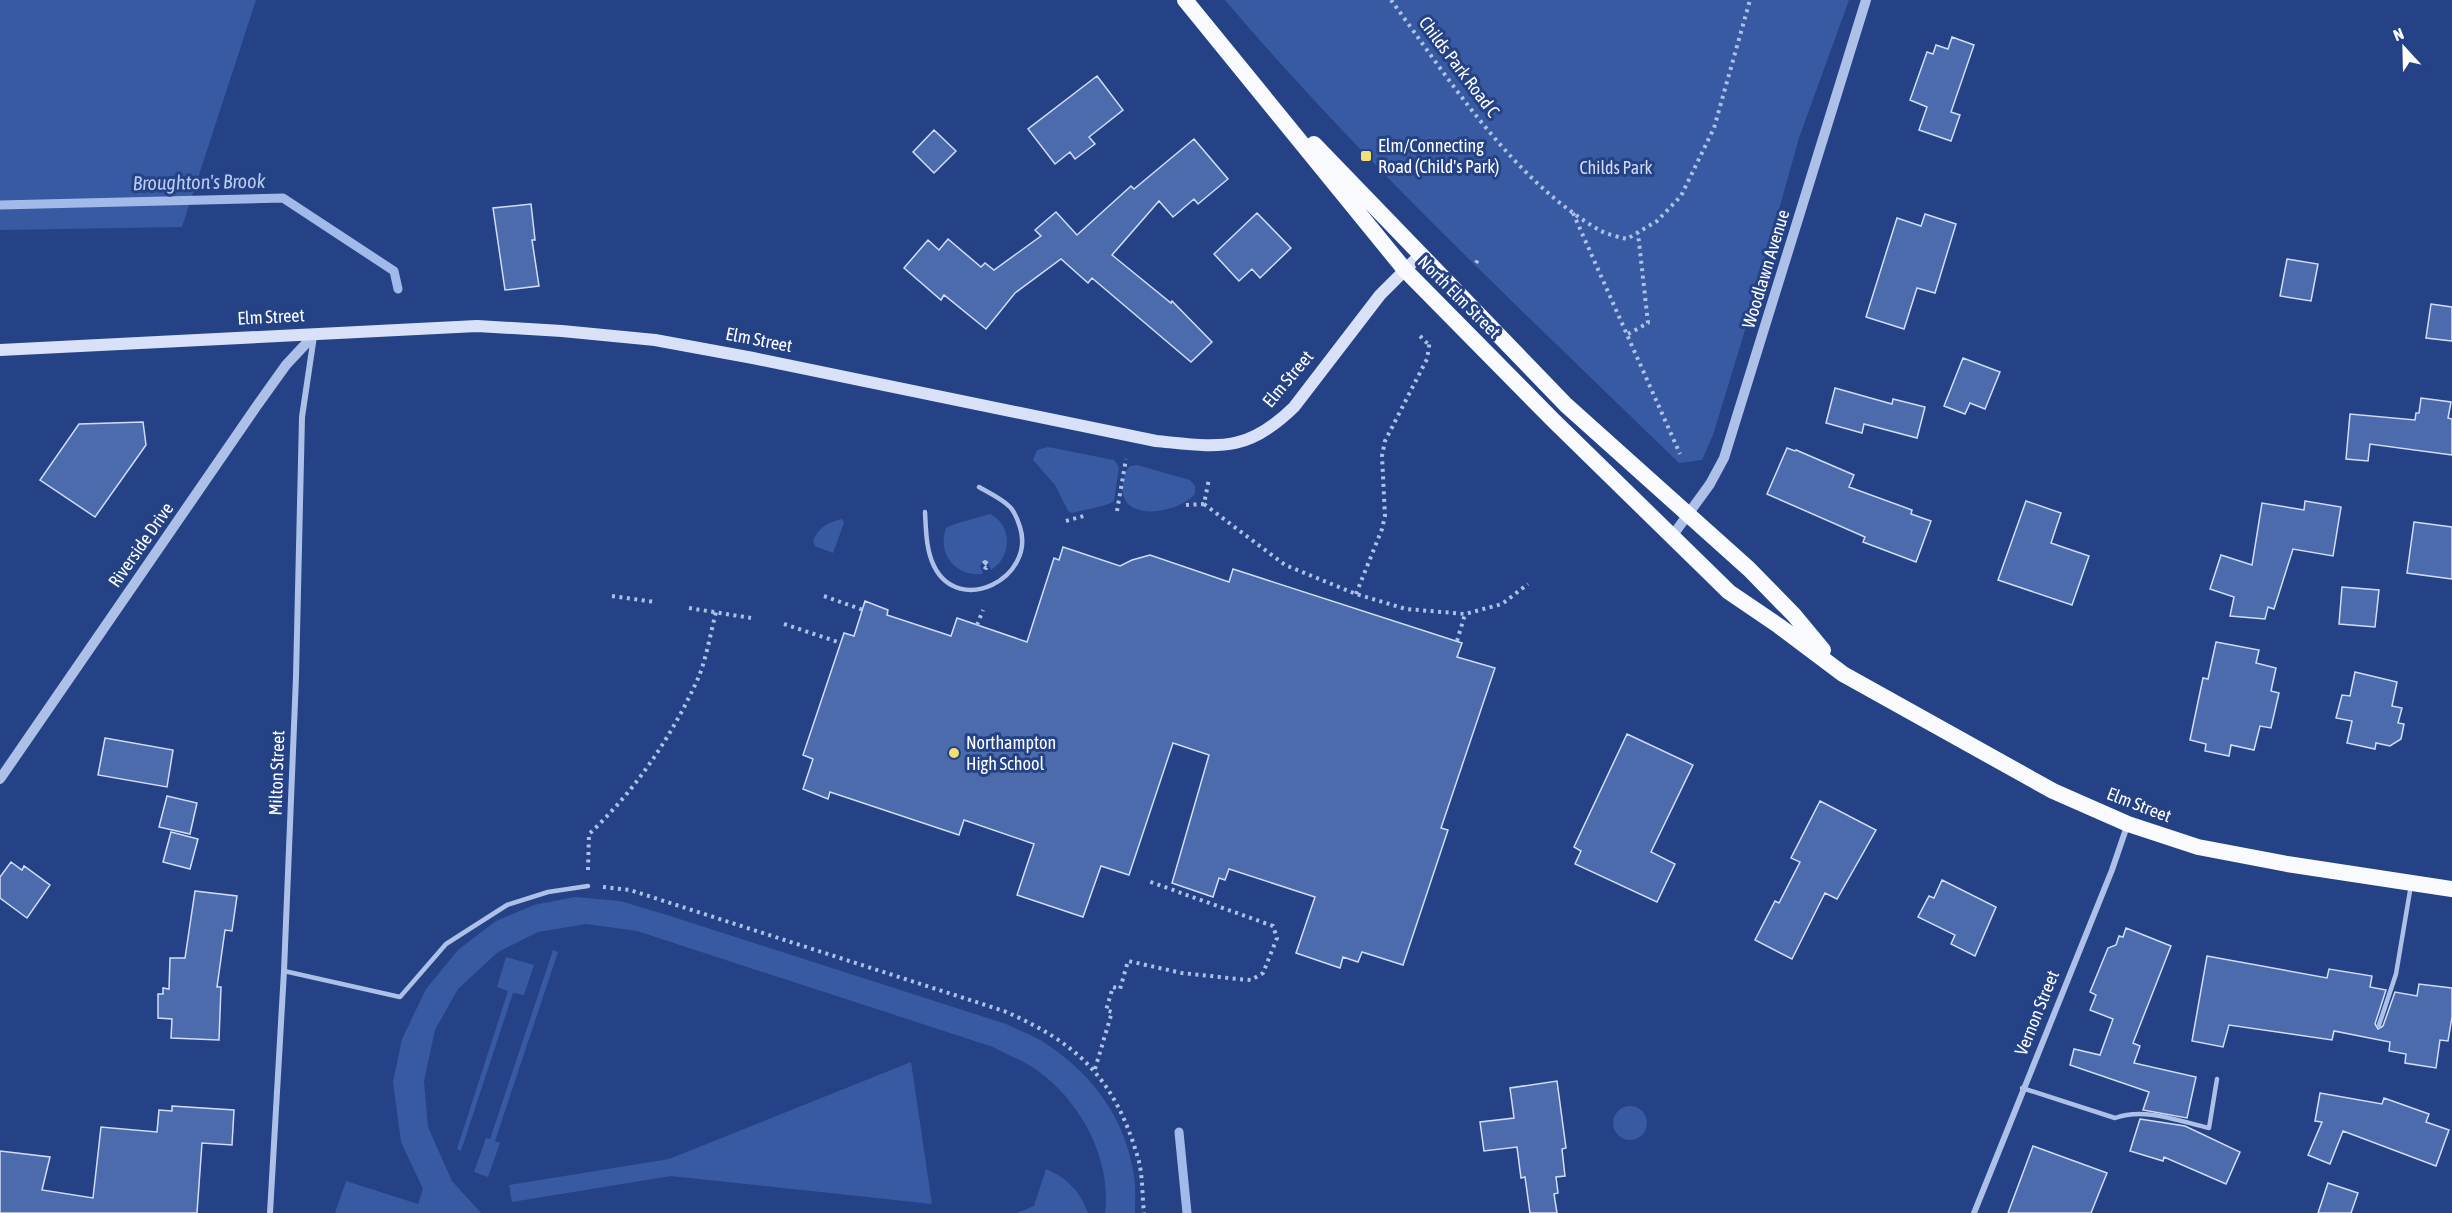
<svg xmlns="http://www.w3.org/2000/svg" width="2452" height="1213" font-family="'Asap Condensed',sans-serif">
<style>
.green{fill:#385aa2}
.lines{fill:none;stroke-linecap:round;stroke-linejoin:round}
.stream{stroke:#a1bae9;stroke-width:9}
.building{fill:#4c6bad;stroke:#d1ddf6;stroke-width:1.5}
.path{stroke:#adc1e8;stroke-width:4;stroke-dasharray:3 4.5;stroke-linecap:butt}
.service{stroke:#adc1e8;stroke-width:4.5}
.minor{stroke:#adc1e8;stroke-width:6}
.tertiary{stroke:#adc1e8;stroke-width:10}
.secondary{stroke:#d8e1f7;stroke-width:12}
.trunk{stroke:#f8fafe;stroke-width:16}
.poi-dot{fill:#f3de71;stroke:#244285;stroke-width:2}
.labels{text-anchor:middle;stroke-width:6;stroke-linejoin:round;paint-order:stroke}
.street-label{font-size:18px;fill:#fff;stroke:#244285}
.poi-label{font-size:18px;fill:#fff;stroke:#244285;text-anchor:start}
.park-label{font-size:18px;fill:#d1ddf6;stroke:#244285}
.water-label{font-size:20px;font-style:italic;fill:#b9cbf0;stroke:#244285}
</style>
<rect width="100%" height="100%" fill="#244285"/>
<path class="green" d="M 0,0 L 256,0 L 182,227 L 0,230 Z
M 1225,0 L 1849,0 L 1799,138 L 1749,317 L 1713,435 L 1702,460 L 1679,463 C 1524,312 1365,165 1225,0 Z
M 1048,447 L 1114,460 L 1119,467 L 1114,501 C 1109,506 1082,510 1072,513 L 1068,511 L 1055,485 L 1033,460 L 1037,450 Z
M 1137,465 L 1190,480 L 1195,486 L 1195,494 C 1178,514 1116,524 1123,483 C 1125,476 1125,471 1130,466 Z
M 990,514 C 1013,525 1012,557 991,570 L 988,563 L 983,561 L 980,566 L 983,573 L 982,574 C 955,577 937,553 946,528 C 952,524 980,517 990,514 Z
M 842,519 L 844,523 L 833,553 L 815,546 L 813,541 C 818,528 828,522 842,519 Z
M 575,897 L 620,901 L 667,915 L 1006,1024 C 1020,1031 1036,1036 1048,1045 C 1094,1076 1126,1120 1134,1176 C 1136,1188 1135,1201 1135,1213 L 1105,1213 C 1112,1160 1081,1102 1038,1071 C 1025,1061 1007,1055 993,1047 L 637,931 L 586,924 L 538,932 L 498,952 L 458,989 L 435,1030 L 424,1081 L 428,1127 L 452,1181 L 481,1213 L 335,1213 L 346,1181 L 418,1204 L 423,1189 L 401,1142 L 393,1082 L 402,1039 L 426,989 L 458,950 L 496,921 L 534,905 Z
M 553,950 L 558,952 L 495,1141 L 500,1143 L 488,1177 L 474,1172 L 486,1138 L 490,1139 Z
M 506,957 L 534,965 L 524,995 L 513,993 L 461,1151 L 457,1149 L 508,991 L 497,987 Z
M 911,1062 L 932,1204 L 671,1176 L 512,1202 L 509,1185 L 669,1159 Z
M1613 1123a17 17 0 1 1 34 0a17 17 0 1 1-34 0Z
M 1046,1169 C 1067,1178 1080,1191 1088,1213 L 1017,1213 L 1034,1206 Z"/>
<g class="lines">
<path class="stream" d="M 0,205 L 283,198 L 394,271 L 398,289
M 1179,1132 L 1187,1213"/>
</g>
<path class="building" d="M 1952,37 L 1974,45 L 1951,112 L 1960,115 L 1951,141 L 1919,130 L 1927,107 L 1910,100 L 1927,52 L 1933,54 L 1936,45 L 1948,49 Z
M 1097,76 L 1123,110 L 1089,137 L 1095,144 L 1075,159 L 1070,152 L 1055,164 L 1028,129 Z
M 934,130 L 956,151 L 934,173 L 913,152 Z
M 1194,139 L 1228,179 L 1198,204 L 1194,199 L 1173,217 L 1159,201 L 1112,255 L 1171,303 L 1172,301 L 1212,342 L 1191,362 L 1092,278 L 1088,283 L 1061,259 L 1015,293 L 986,329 L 944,295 L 941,300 L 904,268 L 928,240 L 939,250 L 948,239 L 981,267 L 985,263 L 994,270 L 1041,236 L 1035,230 L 1056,212 L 1077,235 L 1131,186 L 1134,189 Z
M 531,204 L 535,240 L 532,240 L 539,286 L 505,290 L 493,208 Z
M 1257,213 L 1291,248 L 1260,278 L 1252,269 L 1239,281 L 1214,254 Z
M 1925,214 L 1956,224 L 1935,293 L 1917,288 L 1904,329 L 1866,317 L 1897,218 L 1921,226 Z
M 2287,259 L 2318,264 L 2311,301 L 2280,296 Z
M 2431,304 L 2452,307 L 2452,341 L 2426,338 Z
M 1963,358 L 2000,372 L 1985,409 L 1970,403 L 1965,414 L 1944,406 Z
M 1835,388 L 1892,404 L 1893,399 L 1925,407 L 1917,438 L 1864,424 L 1862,433 L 1826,423 Z
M 2421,398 L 2451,402 L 2448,418 L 2452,419 L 2452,455 L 2370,444 L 2368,461 L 2346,459 L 2350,414 L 2415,420 L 2416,413 L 2419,413 Z
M 143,422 L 146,445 L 95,517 L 40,480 L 79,424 Z
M 1787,448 L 1795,451 L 1796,450 L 1854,475 L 1849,487 L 1912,510 L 1911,514 L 1931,521 L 1916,562 L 1863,542 L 1865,537 L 1767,494 Z
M 2026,501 L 2061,513 L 2051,543 L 2089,556 L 2072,605 L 1998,580 Z
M 2305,501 L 2341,507 L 2333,556 L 2293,549 L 2274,609 L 2268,607 L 2265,619 L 2230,616 L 2234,597 L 2210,589 L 2221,555 L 2252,565 L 2262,503 L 2304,510 Z
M 2414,522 L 2452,527 L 2452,579 L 2407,573 Z
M 1063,547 L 1120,566 L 1132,560 L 1150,555 L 1229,582 L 1233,569 L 1462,643 L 1457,657 L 1495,668 L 1441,828 L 1448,830 L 1403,965 L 1362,952 L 1358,962 L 1343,957 L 1340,968 L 1296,953 L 1315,897 L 1229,869 L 1225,880 L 1219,878 L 1213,897 L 1172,883 L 1209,755 L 1173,743 L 1129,875 L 1101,866 L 1083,917 L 1017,895 L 1034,844 L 964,820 L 959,835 L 830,792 L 828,799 L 803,789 L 813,759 L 803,755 L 844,633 L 854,636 L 865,601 L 888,610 L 887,615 L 951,636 L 957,618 L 1027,642 L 1054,558 L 1059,560 Z
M 2342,587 L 2379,590 L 2375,627 L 2339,624 Z
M 2216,642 L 2259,650 L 2256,663 L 2276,668 L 2271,691 L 2279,693 L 2271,728 L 2260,726 L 2254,750 L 2231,745 L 2229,756 L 2205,751 L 2206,744 L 2190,740 L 2203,678 L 2208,679 Z
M 2355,672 L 2397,682 L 2392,706 L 2402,708 L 2398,723 L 2404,724 L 2401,739 L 2390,746 L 2376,743 L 2375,749 L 2347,743 L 2352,721 L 2336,718 L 2342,695 L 2350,696 Z
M 1627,734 L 1693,765 L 1651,852 L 1675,864 L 1657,902 L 1575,864 L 1581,851 L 1574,847 Z
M 105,738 L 173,750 L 167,787 L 98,775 Z
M 167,796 L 197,803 L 190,834 L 159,827 Z
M 1820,801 L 1876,830 L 1837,899 L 1825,893 L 1792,959 L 1755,940 L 1775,901 L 1779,903 L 1800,862 L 1791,858 Z
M 171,832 L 198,839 L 190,869 L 163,862 Z
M 11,862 L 22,870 L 24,866 L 50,885 L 27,918 L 0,898 L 0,877 Z
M 1942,880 L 1996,907 L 1975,956 L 1951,944 L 1955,935 L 1918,917 L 1929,896 L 1934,898 Z
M 195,891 L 237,896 L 232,931 L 225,930 L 217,987 L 221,987 L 219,1040 L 171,1038 L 172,1019 L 158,1018 L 158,994 L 163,994 L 163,988 L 169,989 L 170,958 L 185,958 Z
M 2126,928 L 2171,946 L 2133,1043 L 2140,1046 L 2134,1063 L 2196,1077 L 2187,1118 L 2143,1110 L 2149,1092 L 2070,1065 L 2074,1049 L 2100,1055 L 2113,1019 L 2090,1010 L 2096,995 L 2090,992 L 2108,948 L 2116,945 L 2119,936 L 2123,937 Z
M 2207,956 L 2327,978 L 2329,969 L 2372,976 L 2370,987 L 2386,990 L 2375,1024 L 2378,1029 L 2383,1026 L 2395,992 L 2417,996 L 2419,984 L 2452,988 L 2452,1017 L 2448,1041 L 2440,1040 L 2436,1068 L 2405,1063 L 2406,1054 L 2389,1051 L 2390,1042 L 2334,1031 L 2332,1040 L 2229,1025 L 2223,1047 L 2192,1041 Z
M 1557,1081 L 1566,1148 L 1562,1149 L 1565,1176 L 1556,1177 L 1558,1193 L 1554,1194 L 1557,1213 L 1530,1213 L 1525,1177 L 1521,1178 L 1517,1147 L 1484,1151 L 1480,1122 L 1514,1118 L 1510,1088 Z
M 2320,1093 L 2382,1104 L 2384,1098 L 2429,1114 L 2426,1122 L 2449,1130 L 2436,1166 L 2343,1131 L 2330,1164 L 2308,1155 L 2322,1122 L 2315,1121 Z
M 172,1106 L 234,1110 L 232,1145 L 202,1143 L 197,1213 L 0,1213 L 0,1151 L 50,1157 L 42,1190 L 93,1198 L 101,1127 L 157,1132 L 159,1110 L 172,1111 Z
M 2140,1119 L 2185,1126 L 2240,1152 L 2226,1184 L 2164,1157 L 2163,1161 L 2130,1151 Z
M 2033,1146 L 2107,1173 L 2091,1213 L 2008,1213 Z
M 2328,1183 L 2358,1193 L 2351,1213 L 2318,1213 Z"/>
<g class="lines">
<path class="path" d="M 1391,0 C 1449,79 1514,182 1601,231 C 1609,235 1619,237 1627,239 L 1657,221 L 1681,196 L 1714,128 L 1750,0
M 1573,213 L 1680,454
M 1476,263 L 1479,258
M 1628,334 L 1648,323 L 1638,233
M 1420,336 L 1428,344
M 1204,504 L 1285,565 L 1356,594 L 1406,609 L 1465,614 L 1502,604 L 1528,584
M 1186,505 L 1204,504 L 1209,479
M 1117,511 L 1126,459
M 1066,521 L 1087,515
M 985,562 L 988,564 L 986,568 L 982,565 Z
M 1356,594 L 1382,529 L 1385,516 L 1382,456 L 1385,441 L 1427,359 L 1430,340
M 612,596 L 655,602
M 824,596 L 863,610
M 689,608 L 751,618
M 784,624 L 841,643
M 977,625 L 983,610
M 1457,641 L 1465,614
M 588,870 L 589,834 C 634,792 670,739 696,683 C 706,662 710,635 716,612
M 603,887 L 630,890 L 1004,1011 C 1078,1043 1115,1079 1138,1158 C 1143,1175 1142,1196 1144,1213
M 1095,1069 L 1112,1012 L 1106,1010 L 1113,987 L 1120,989 L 1128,961 L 1182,973 L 1238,979 L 1251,980 L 1263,973 L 1277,938 L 1273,926 L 1148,881"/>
<path class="service" d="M 925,512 C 926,530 926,550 934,566 C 959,617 1036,578 1020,527 C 1018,521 1015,512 1010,507 C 1001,498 989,493 979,487
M 284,971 L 400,997 L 446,944 L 507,905 L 548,892 L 588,886
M 2379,1025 L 2396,974 L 2411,885
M 2022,1088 L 2115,1118 C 2145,1107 2178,1121 2209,1128 L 2217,1079"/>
<path class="minor" d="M 270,1213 L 284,971 L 296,677 L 302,417 L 314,336
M 1974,1213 L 2112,870 L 2127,826"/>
<path class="tertiary" d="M 1673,535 L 1710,484 L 1724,458 L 1866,0
M 0,779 L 256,407 L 286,365 L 314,335"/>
<path class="secondary" d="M 0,350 L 477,326 L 562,331 L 655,340 L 753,358 L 1156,441 C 1219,447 1246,454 1294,407 L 1380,295 L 1421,254"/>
<path class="trunk" d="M 1185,0 L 1405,270 L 1553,420 L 1729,592 L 1779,626 L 1843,674 L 2053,791 L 2128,824 L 2198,847 L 2287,864 L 2452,889
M 1314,144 L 1566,405 L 1749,569 L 1794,615 L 1823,650"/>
</g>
<g class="poi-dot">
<rect x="1360" y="150" width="12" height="12" rx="3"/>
<circle cx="954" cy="753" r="6"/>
</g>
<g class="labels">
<g class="street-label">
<text transform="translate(1459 67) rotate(53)" y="6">Childs Park Road C</text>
<text transform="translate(1766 269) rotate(-73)" y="6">Woodlawn Avenue</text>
<text transform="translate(1459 297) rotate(45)" y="6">North Elm Street</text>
<text transform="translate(271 317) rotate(-3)" y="6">Elm Street</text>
<text transform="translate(759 340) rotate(11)" y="6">Elm Street</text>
<text transform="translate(1288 379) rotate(-50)" y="6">Elm Street</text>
<text transform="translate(141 545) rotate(-55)" y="6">Riverside Drive</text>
<text transform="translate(277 773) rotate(-88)" y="6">Milton Street</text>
<text transform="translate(2139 805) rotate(21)" y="6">Elm Street</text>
<text transform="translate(2037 1013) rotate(-68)" y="6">Vernon Street</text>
</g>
<g class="poi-label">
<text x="1378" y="152">Elm/Connecting<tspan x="1378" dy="21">Road (Child's Park)</tspan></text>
<text x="966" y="749">Northampton<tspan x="966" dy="21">High School</tspan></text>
</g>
<g class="park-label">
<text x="1616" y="174">Childs Park</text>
</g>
<g class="water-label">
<text transform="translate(199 182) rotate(-1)" y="7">Broughton's Brook</text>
</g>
</g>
<g transform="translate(2404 48) rotate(338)" stroke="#244285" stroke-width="4.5" paint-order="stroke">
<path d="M0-4.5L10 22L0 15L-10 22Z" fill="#ffffff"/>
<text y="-9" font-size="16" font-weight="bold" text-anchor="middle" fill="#ffffff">N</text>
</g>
</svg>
